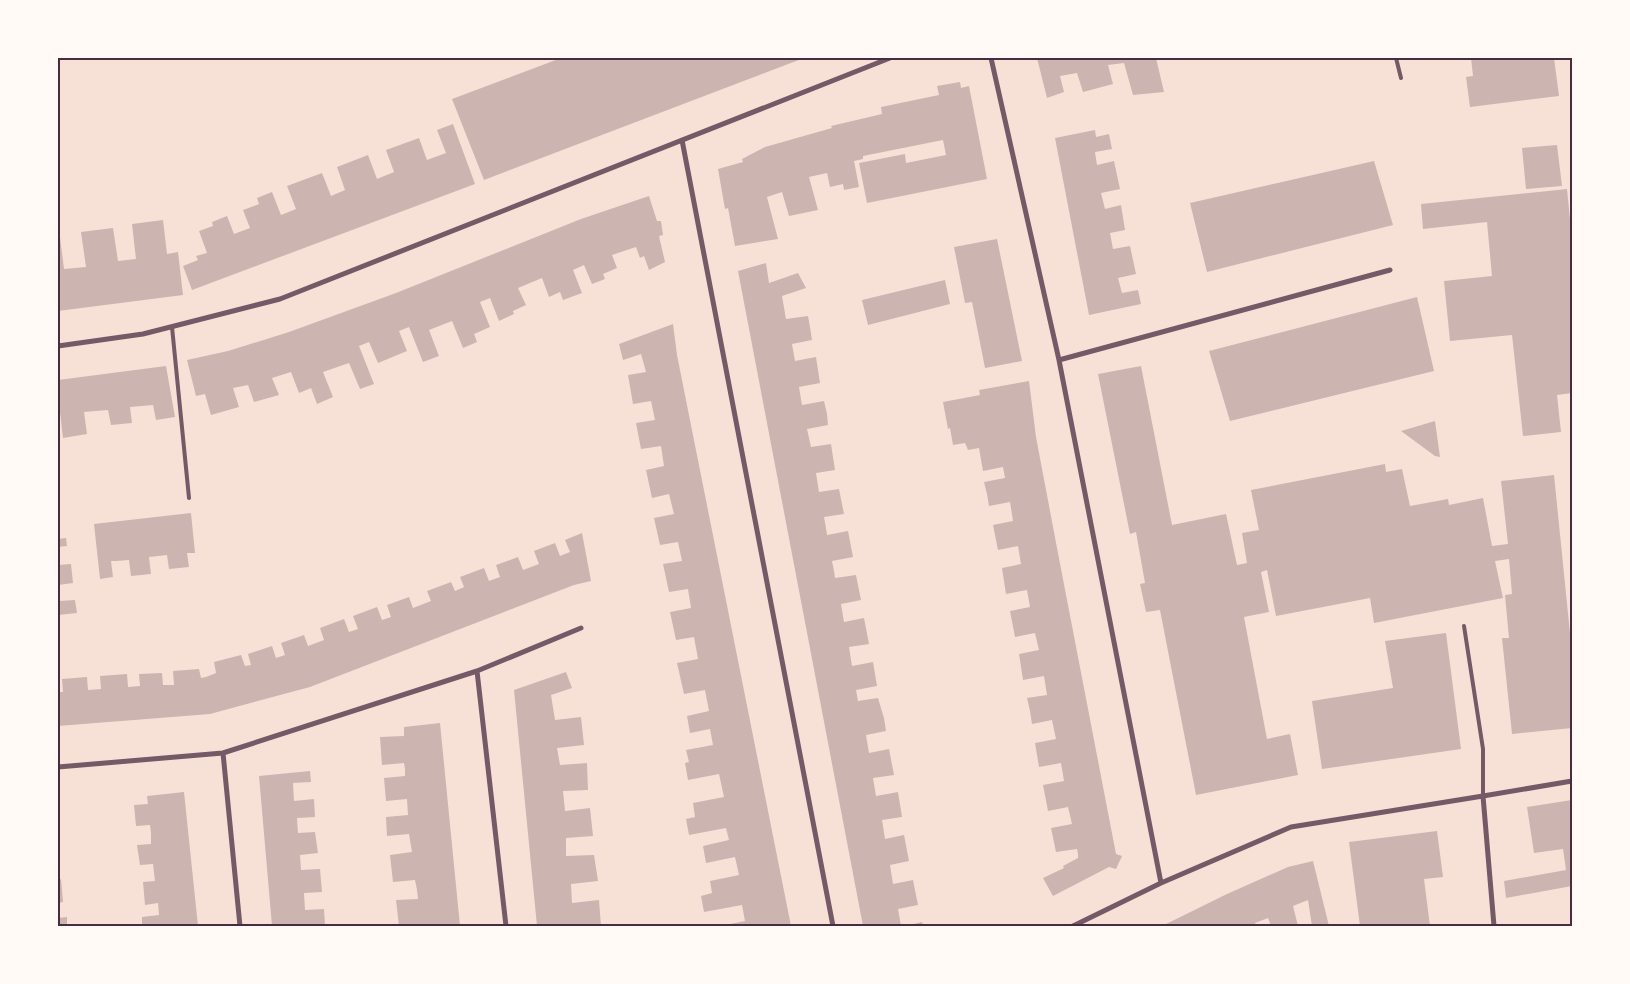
<svg xmlns="http://www.w3.org/2000/svg" width="1630" height="984" font-family="'Public Sans',sans-serif">
<style>
.building{fill:#ccb4b1}
.lines{fill:none;stroke-linecap:round;stroke-linejoin:round}
.service{stroke:#755966;stroke-width:4}
.minor{stroke:#755966;stroke-width:5}
.neatline{fill:none;stroke:#4a2c40;stroke-width:2}
</style>
<rect width="100%" height="100%" fill="#f7e1d7"/>
<path class="building" d="M 561,58 L 804,58 L 484,180 L 452,99 Z
M 1037,58 L 1156,58 L 1164,92 L 1133,95 L 1124,63 L 1108,65 L 1113,84 L 1083,92 L 1077,73 L 1060,76 L 1064,92 L 1047,98 Z
M 1471,58 L 1554,58 L 1559,96 L 1470,107 L 1466,77 L 1473,76 Z
M 960,82 L 961,88 L 969,86 L 987,179 L 867,203 L 859,163 L 905,154 L 906,163 L 946,155 L 943,140 L 863,156 L 863,159 L 854,161 L 859,187 L 844,190 L 843,184 L 830,187 L 827,173 L 809,177 L 818,210 L 789,216 L 782,192 L 767,197 L 778,239 L 735,246 L 728,208 L 725,209 L 718,169 L 743,162 L 742,159 L 765,147 L 832,128 L 831,126 L 882,114 L 881,107 L 939,95 L 937,86 Z
M 453,124 L 475,184 L 192,290 L 183,266 L 198,260 L 196,256 L 207,253 L 199,231 L 213,226 L 212,222 L 227,216 L 234,234 L 250,228 L 243,210 L 259,204 L 257,198 L 272,192 L 281,215 L 296,209 L 287,186 L 322,173 L 331,196 L 345,190 L 337,167 L 368,155 L 377,179 L 394,172 L 386,150 L 419,138 L 427,160 L 446,153 L 437,130 Z
M 1095,130 L 1096,137 L 1109,134 L 1112,149 L 1095,152 L 1097,165 L 1114,161 L 1120,189 L 1101,193 L 1105,209 L 1121,205 L 1125,230 L 1110,233 L 1113,249 L 1130,246 L 1136,274 L 1118,278 L 1122,293 L 1138,290 L 1141,304 L 1089,315 L 1055,138 Z
M 1557,145 L 1562,186 L 1526,189 L 1522,148 Z
M 1374,161 L 1393,225 L 1207,272 L 1190,203 Z
M 1567,189 L 1572,240 L 1572,393 L 1557,395 L 1561,432 L 1523,436 L 1512,335 L 1450,341 L 1444,281 L 1492,276 L 1487,222 L 1423,229 L 1421,204 Z
M 649,196 L 657,221 L 661,221 L 663,235 L 659,236 L 665,262 L 649,270 L 644,256 L 640,258 L 636,247 L 612,255 L 617,268 L 603,274 L 605,279 L 592,284 L 584,265 L 573,270 L 582,293 L 563,300 L 560,292 L 549,297 L 542,278 L 518,288 L 526,305 L 513,311 L 514,314 L 499,321 L 490,298 L 480,302 L 490,327 L 474,334 L 477,342 L 463,348 L 452,321 L 429,330 L 439,356 L 423,362 L 409,327 L 399,331 L 407,351 L 378,363 L 369,342 L 359,346 L 374,384 L 360,389 L 349,363 L 323,372 L 333,397 L 317,404 L 311,388 L 299,393 L 291,372 L 272,378 L 279,395 L 254,402 L 248,385 L 233,388 L 239,407 L 211,415 L 205,394 L 196,396 L 187,360 L 228,351 L 289,332 L 396,293 L 581,219 Z
M 163,220 L 167,254 L 178,252 L 183,295 L 58,311 L 58,238 L 60,237 L 64,269 L 86,267 L 81,232 L 113,228 L 118,261 L 136,259 L 132,224 Z
M 997,239 L 1022,361 L 985,368 L 972,302 L 965,303 L 954,247 Z
M 766,263 L 769,283 L 798,273 L 806,288 L 782,296 L 786,319 L 808,316 L 810,327 L 812,340 L 792,344 L 795,361 L 816,357 L 820,383 L 799,387 L 802,405 L 824,401 L 827,414 L 828,425 L 807,429 L 811,447 L 831,444 L 835,470 L 816,473 L 819,492 L 839,489 L 844,514 L 824,517 L 826,528 L 827,535 L 848,531 L 853,557 L 832,561 L 834,571 L 835,578 L 856,575 L 861,600 L 841,604 L 844,622 L 864,618 L 869,644 L 849,647 L 852,666 L 873,662 L 877,686 L 856,690 L 858,701 L 878,698 L 884,718 L 886,731 L 866,735 L 869,753 L 889,749 L 894,775 L 873,778 L 876,796 L 898,792 L 902,817 L 882,820 L 885,839 L 904,835 L 909,861 L 890,865 L 893,884 L 913,880 L 918,905 L 898,909 L 901,926 L 863,926 L 738,271 Z
M 945,280 L 950,304 L 868,325 L 862,300 Z
M 1417,297 L 1434,371 L 1230,421 L 1209,351 Z
M 673,324 L 677,355 L 791,926 L 721,926 L 745,921 L 742,905 L 704,912 L 701,896 L 712,893 L 710,881 L 739,875 L 735,857 L 706,863 L 703,846 L 729,840 L 726,828 L 689,835 L 686,819 L 695,817 L 693,803 L 724,797 L 719,774 L 688,780 L 685,763 L 689,762 L 686,750 L 713,745 L 710,729 L 690,733 L 687,716 L 709,711 L 705,690 L 684,694 L 677,663 L 698,659 L 694,637 L 676,640 L 670,612 L 691,608 L 688,589 L 669,592 L 663,564 L 682,561 L 678,542 L 660,545 L 654,518 L 674,514 L 669,494 L 652,498 L 646,470 L 664,466 L 661,446 L 641,449 L 636,423 L 655,420 L 651,401 L 633,404 L 628,375 L 646,372 L 643,361 L 641,354 L 623,360 L 619,344 Z
M 166,366 L 175,417 L 156,420 L 153,405 L 130,407 L 132,423 L 111,425 L 108,410 L 84,412 L 87,434 L 63,438 L 60,412 L 58,412 L 58,380 Z
M 1141,366 L 1172,525 L 1226,514 L 1237,565 L 1247,563 L 1242,533 L 1259,530 L 1251,490 L 1385,464 L 1386,472 L 1402,469 L 1410,506 L 1448,499 L 1449,505 L 1483,498 L 1492,546 L 1508,544 L 1501,481 L 1554,475 L 1572,653 L 1572,728 L 1512,734 L 1502,638 L 1509,638 L 1505,595 L 1512,594 L 1509,559 L 1495,561 L 1503,598 L 1374,623 L 1370,598 L 1276,616 L 1267,570 L 1261,572 L 1269,612 L 1244,617 L 1267,739 L 1290,734 L 1298,775 L 1196,795 L 1160,610 L 1146,612 L 1140,584 L 1145,583 L 1136,532 L 1130,534 L 1098,374 Z
M 1029,381 L 1036,437 L 1057,548 L 1116,854 L 1122,856 L 1116,869 L 1109,867 L 1053,896 L 1043,878 L 1064,868 L 1063,866 L 1078,858 L 1078,854 L 1077,849 L 1056,852 L 1051,828 L 1072,824 L 1068,807 L 1048,811 L 1043,785 L 1064,781 L 1061,763 L 1039,767 L 1035,743 L 1056,739 L 1052,720 L 1032,724 L 1030,711 L 1027,698 L 1047,695 L 1044,676 L 1023,680 L 1019,654 L 1039,650 L 1035,633 L 1015,637 L 1010,611 L 1030,607 L 1027,590 L 1006,594 L 1002,568 L 1021,564 L 1018,546 L 998,550 L 993,525 L 1013,521 L 1010,502 L 989,506 L 987,494 L 984,482 L 1005,478 L 1003,467 L 983,471 L 979,448 L 968,450 L 965,443 L 953,445 L 950,428 L 948,429 L 943,402 L 980,395 L 979,390 Z
M 1435,421 L 1440,457 L 1435,456 L 1401,431 Z
M 191,513 L 195,553 L 187,553 L 189,567 L 169,569 L 167,555 L 149,557 L 151,574 L 131,576 L 129,560 L 116,561 L 111,561 L 113,577 L 100,579 L 94,524 Z
M 582,533 L 591,581 L 574,585 L 310,687 L 210,714 L 58,726 L 58,692 L 63,692 L 62,679 L 87,677 L 88,690 L 101,689 L 100,676 L 127,674 L 128,687 L 140,686 L 139,674 L 162,673 L 163,685 L 174,685 L 173,671 L 199,669 L 201,678 L 206,677 L 216,673 L 214,662 L 241,655 L 245,666 L 251,665 L 248,654 L 272,646 L 276,658 L 285,655 L 281,643 L 304,635 L 308,646 L 324,640 L 320,628 L 344,619 L 349,632 L 358,629 L 353,616 L 377,607 L 382,620 L 391,617 L 387,605 L 409,597 L 413,608 L 431,601 L 427,591 L 451,582 L 455,591 L 464,587 L 460,577 L 484,568 L 489,581 L 500,577 L 496,565 L 518,557 L 523,570 L 539,564 L 534,551 L 555,543 L 560,556 L 570,552 L 565,540 Z
M 66,538 L 67,546 L 58,547 L 58,539 Z
M 71,564 L 73,583 L 58,585 L 58,565 Z
M 59,595 L 59,601 L 75,600 L 77,613 L 58,615 L 58,596 Z
M 1446,633 L 1461,749 L 1322,769 L 1312,701 L 1393,688 L 1385,641 Z
M 566,672 L 572,688 L 551,695 L 555,720 L 581,717 L 584,745 L 557,748 L 560,765 L 587,763 L 588,790 L 563,791 L 565,811 L 590,808 L 593,836 L 566,838 L 566,856 L 594,855 L 598,881 L 571,884 L 572,903 L 599,900 L 601,926 L 537,926 L 514,690 Z
M 440,723 L 460,926 L 420,926 L 420,924 L 399,926 L 396,900 L 418,899 L 417,890 L 415,880 L 393,882 L 390,855 L 412,852 L 409,834 L 387,836 L 386,817 L 408,815 L 407,799 L 386,801 L 384,778 L 405,776 L 405,769 L 404,763 L 382,765 L 380,737 L 404,736 L 404,727 Z
M 310,771 L 311,782 L 293,783 L 294,801 L 314,799 L 315,817 L 297,818 L 298,833 L 315,832 L 318,853 L 300,855 L 301,870 L 320,869 L 322,892 L 304,893 L 305,910 L 324,909 L 325,926 L 272,926 L 259,776 Z
M 184,792 L 198,926 L 142,926 L 142,917 L 159,915 L 158,903 L 145,905 L 143,882 L 155,881 L 153,864 L 140,865 L 137,845 L 151,844 L 151,833 L 150,825 L 136,826 L 134,805 L 148,804 L 147,796 Z
M 1572,800 L 1572,886 L 1506,898 L 1504,881 L 1566,870 L 1563,849 L 1534,853 L 1527,807 Z
M 1437,831 L 1443,877 L 1424,879 L 1430,926 L 1360,926 L 1349,842 Z
M 1313,861 L 1329,926 L 1312,926 L 1308,900 L 1293,906 L 1298,926 L 1271,926 L 1268,918 L 1255,923 L 1256,926 L 1162,926 L 1227,894 L 1288,867 Z
M 61,879 L 63,902 L 58,903 L 58,880 Z
M 67,917 L 67,926 L 58,926 L 58,918 Z
M 922,922 L 923,926 L 905,926 Z"/>
<g class="lines">
<path class="service" d="M 1396,58 L 1401,78
M 172,327 L 189,498
M 1464,626 L 1483,749 L 1483,796"/>
<path class="minor" d="M 991,58 L 1059,360 L 1161,883
M 682,140 L 833,926
M 58,346 L 143,334 L 280,299 L 890,58
M 1059,360 L 1390,270
M 477,671 L 506,926
M 223,753 L 240,926
M 58,767 L 223,753 L 477,671 L 581,628
M 1483,796 L 1494,926
M 1073,926 L 1161,883 L 1291,827 L 1483,796 L 1572,781"/>
</g>
<rect width="1630" height="984" fill="none" stroke="#fffaf5" stroke-width="118"/>
<rect x="59" y="59" width="1512" height="866" class="neatline"/>
</svg>
